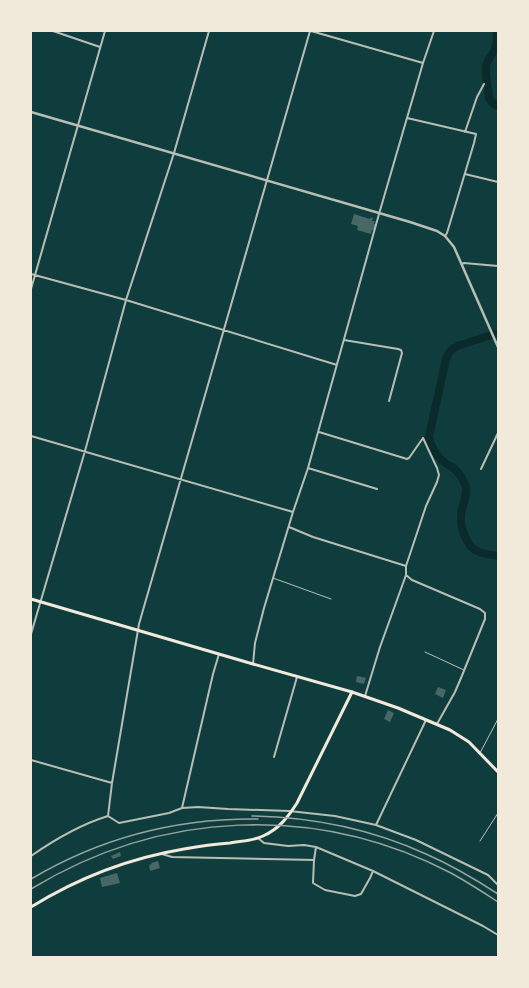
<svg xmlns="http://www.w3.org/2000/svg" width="529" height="988" font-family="'Roboto Condensed',sans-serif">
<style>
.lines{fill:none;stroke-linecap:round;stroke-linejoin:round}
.river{stroke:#0a2a2b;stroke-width:8}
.building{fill:#486865}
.service{stroke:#b8beb3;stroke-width:1}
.minor{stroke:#b8beb3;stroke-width:2}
.tertiary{stroke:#b8beb3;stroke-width:2.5}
.secondary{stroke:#f1e9da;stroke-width:3}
.primary{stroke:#f1e9da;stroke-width:3}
.rail{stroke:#97a49c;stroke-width:1.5}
</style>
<rect width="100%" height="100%" fill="#0f3d3e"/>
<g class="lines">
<path class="river" d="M 497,31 C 497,37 497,44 495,50 C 492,55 487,60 486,66 C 485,76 488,87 489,98 C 491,102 493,104 498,106
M 498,333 L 457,346 L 450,351 L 446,359 L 429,436 C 430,445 436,456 444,462 C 446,464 449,465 452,467 C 457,470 462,478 465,484 C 468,490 465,498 463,505 C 462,509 461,513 461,517 C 460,527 467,547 477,551 C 483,554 491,555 498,556"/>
</g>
<path class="building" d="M 354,214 L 370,219 L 371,217 L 373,218 L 372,221 L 375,221 L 374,224 L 376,224 L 374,230 L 372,230 L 371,234 L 357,230 L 358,226 L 351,224 Z
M 357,676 L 366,678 L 364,684 L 356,682 Z
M 438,687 L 446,690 L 443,698 L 435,694 Z
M 388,710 L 394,713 L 390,722 L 384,719 Z
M 120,852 L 121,856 L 113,859 L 111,856 Z
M 158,861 L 160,868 L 150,871 L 149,865 L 152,864 L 151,863 Z
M 117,873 L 120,883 L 102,887 L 100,878 Z"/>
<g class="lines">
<path class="service" d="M 273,578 L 331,599
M 425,652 L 464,670
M 480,753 L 498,719
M 480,841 L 498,813"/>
<path class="minor" d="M 53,31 L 100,47
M 311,31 L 423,63
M 407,118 L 476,134 L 474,143 L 447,233 L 445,236
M 465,132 L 477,97 L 484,84
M 465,174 L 498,182
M 462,264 L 464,263 L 498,266
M 31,274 L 126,300 L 337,365
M 31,289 L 105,31
M 344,340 L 398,349 L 401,350 L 402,353 L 389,401
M 319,432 L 407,459 L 409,458 L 423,438
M 31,436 L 293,512
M 308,468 L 377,489
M 481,469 L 498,433
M 289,527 L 313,537 L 406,566
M 406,575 L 412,580 L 480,609 L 485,613 L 485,619 L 461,678 L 455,692 L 437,724
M 31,634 L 85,451 L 126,300 L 174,153 L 209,31
M 253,664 L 255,643 L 264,608 L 293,512 L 308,468 L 379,214 L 423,63 L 434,31
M 365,696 L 380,647 L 406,575 L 406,566 L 426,506 L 437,482 L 439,475 L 437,468 L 423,438
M 274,757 L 297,677
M 31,760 L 112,783
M 182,808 L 213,674 L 219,654
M 108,816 L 112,783 L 139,624 L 310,31
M 108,816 L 119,823 L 169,813 L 182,808 L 198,807 L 228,809 L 289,811 L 335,816 L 376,825 L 416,840 L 488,875 L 498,885
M 376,825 L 426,720
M 258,838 L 264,843 L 288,846 L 304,845 L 316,847 L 373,871 L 483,926 L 498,935
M 162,854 L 172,857 L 314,860 L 316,847
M 31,856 C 54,840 82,824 108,816
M 314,860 L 313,883 L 325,890 L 355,896 L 361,894 L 370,878 L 373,871"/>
<path class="tertiary" d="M 31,112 L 410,222 L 437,231 L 445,236 L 454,247 L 498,347"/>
<path class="secondary" d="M 31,599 L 253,664 L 352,692"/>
<path class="primary" d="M 31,907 C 78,878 130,858 184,849 C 200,846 215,844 230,843 C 241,841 253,841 263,836 C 279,829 288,817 297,803 L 352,692 L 398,708 L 450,730 L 469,742 L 498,772"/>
<path class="rail" d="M 252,816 C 312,817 371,829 426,854 C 451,865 475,879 498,894
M 31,879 C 100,838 178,818 258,819
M 31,889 C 161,810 316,803 451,873 C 467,882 483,892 498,902"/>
</g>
<rect width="529" height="988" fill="none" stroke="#f1e9da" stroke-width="64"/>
</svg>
